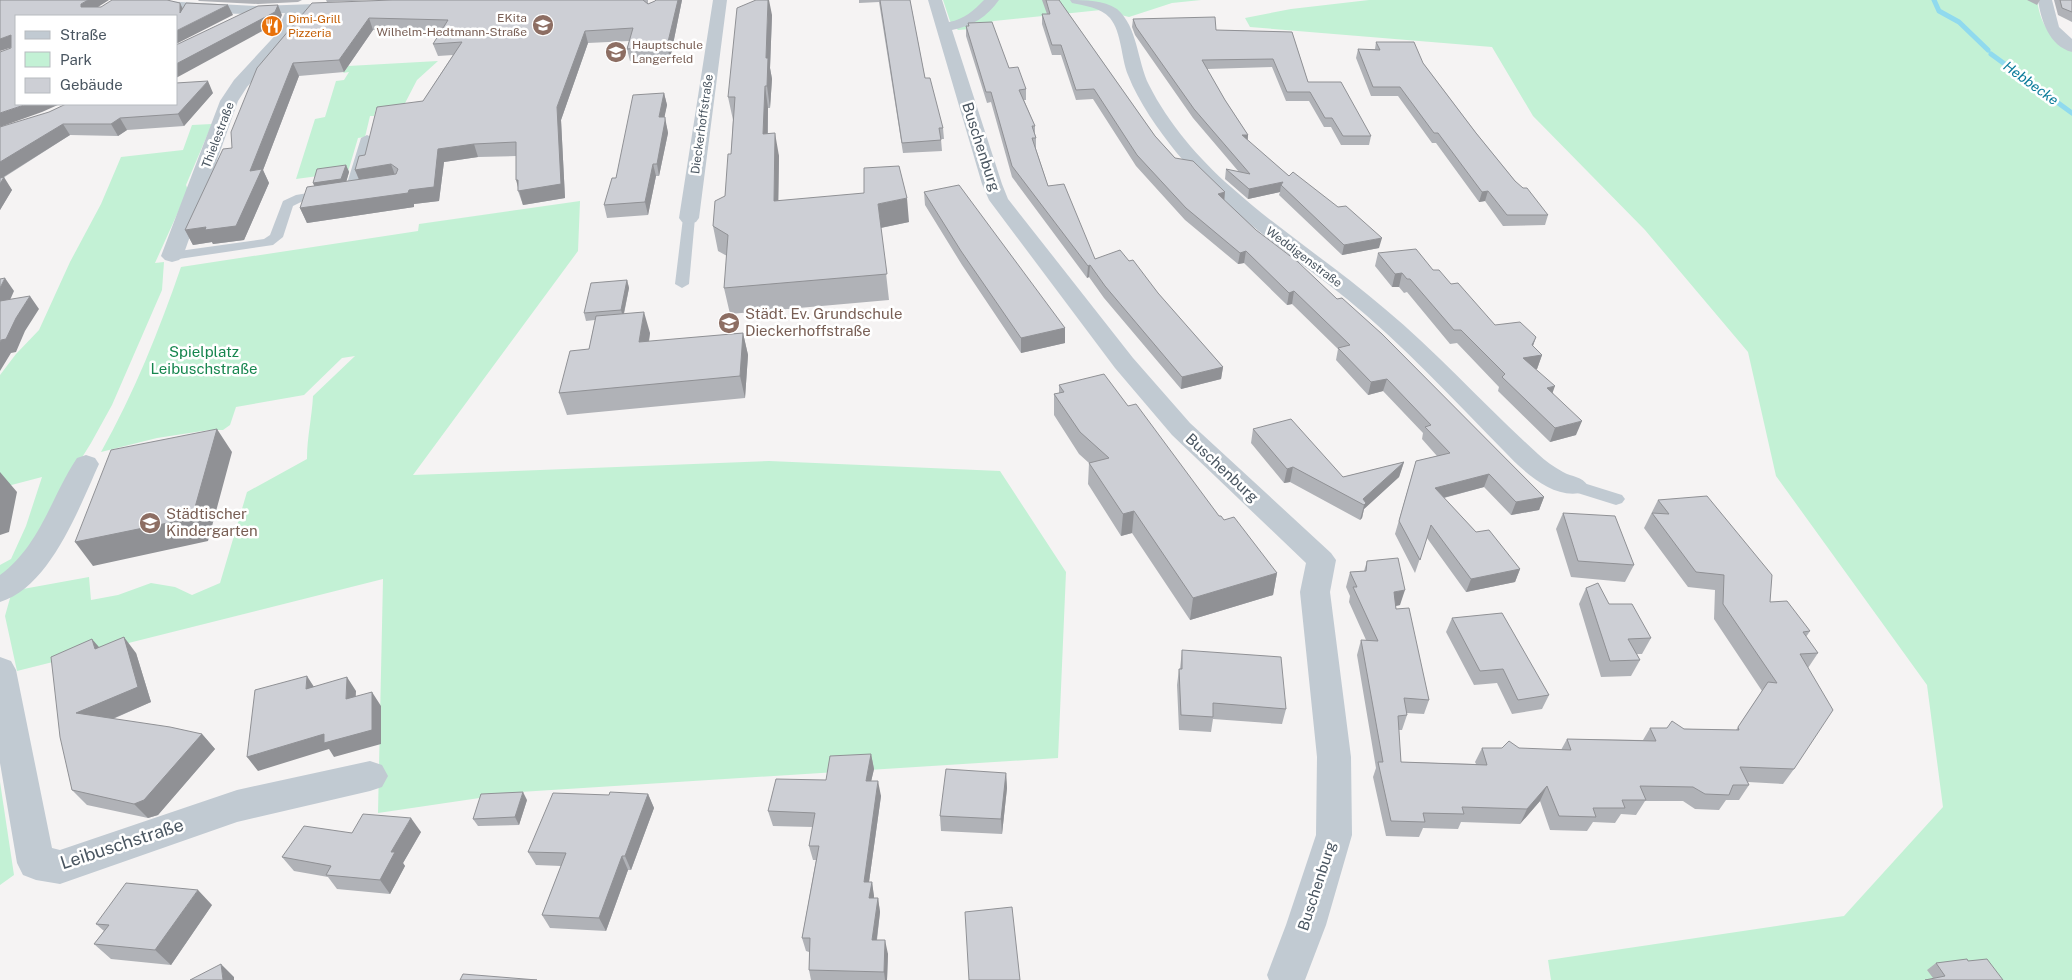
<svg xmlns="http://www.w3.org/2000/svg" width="2072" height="980" font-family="'Public Sans',sans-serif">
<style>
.green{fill:#c3f1d5}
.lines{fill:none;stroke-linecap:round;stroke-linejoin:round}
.stream{stroke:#90daee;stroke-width:5}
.service{fill:#c1cad2;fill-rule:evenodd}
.minor{fill:#c1cad2;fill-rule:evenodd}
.wall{fill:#b0b2b7}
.shaded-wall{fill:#909195}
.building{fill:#cdcfd5;stroke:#909195}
.labels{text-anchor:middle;stroke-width:5;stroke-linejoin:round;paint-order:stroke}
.far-education-label{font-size:12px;fill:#785e54;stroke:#fff;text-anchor:end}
.far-food-label{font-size:12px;fill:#c56008;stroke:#fff;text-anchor:start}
.far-street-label{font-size:12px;fill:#4a5661;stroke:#fff}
.far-water-label{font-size:14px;font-style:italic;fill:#0c7c9b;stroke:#fff}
.street-label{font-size:15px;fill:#4a5661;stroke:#fff}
.education-label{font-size:15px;fill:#785e54;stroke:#fff;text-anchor:start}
.park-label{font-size:15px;fill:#17864f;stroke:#fff}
.near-street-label{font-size:18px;fill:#4a5661;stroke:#fff}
</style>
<rect width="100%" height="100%" fill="#f5f3f3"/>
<path class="green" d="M 943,0 L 1201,0 L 1172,3 L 1129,17 L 1101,10 L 994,21 L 971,29 L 958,30 L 950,21 Z
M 1369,0 L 2037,0 C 2041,27 2050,36 2072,52 L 2072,980 L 1551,980 L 1548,960 L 1844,916 L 1943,807 L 1927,685 L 1776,476 L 1748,352 L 1645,230 L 1533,116 L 1492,47 L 1250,27 L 1245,18 L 1291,9 Z
M 438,61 L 417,80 L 403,107 L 376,109 L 374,116 L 370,116 L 365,137 L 358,138 L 348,172 L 296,179 L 315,119 L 325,117 L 336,81 L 344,80 L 349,72 L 343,73 L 348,66 Z
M 212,124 L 186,185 L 188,190 L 155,263 L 164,262 L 162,290 L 112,405 L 91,443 L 58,496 L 29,555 L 0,585 L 0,565 L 11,559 L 26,526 L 42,477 L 0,488 L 0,375 L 16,354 L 39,330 L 70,262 L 101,204 L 121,157 L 183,150 L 192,125 Z
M 580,201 L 578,251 L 413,475 L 769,461 L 1000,471 L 1066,572 L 1058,758 L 520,792 L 378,813 L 383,579 L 17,671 L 5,616 L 12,591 L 89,577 L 91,600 L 118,595 L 151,583 L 175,587 L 192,595 L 220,583 L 247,492 L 307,459 C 307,437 312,417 313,396 L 355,356 L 342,358 L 304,395 L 236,407 L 230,425 L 223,430 L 209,430 L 157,438 L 101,452 C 134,393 159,331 181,267 L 418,231 L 419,224 Z
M 0,782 L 14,875 L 0,885 Z"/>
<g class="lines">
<path class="stream" d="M 1934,0 L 1939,11 L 1959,22 L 1988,50
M 1991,54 L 2072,113"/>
<path class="service" d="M 367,135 L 373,138 L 357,190 L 355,193 L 347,193 L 345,190 L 361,138 Z
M 326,190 L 332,194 L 330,197 L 303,201 L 293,206 L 283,237 L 273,245 L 172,260 L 165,256 L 172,252 L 264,239 L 270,235 L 283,201 L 296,195 Z
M 689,214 L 695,218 L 689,284 L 682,288 L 675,284 L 683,218 Z
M 1574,480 L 1622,495 L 1625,499 L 1622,503 L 1616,505 L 1568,490 L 1565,486 L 1568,482 Z"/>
<path class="minor" d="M 143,0 L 258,6 L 344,3 L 349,4 L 351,7 L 349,10 L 344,11 C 329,12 304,8 295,22 L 299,28 L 296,31 L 247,87 L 238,101 L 183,256 L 179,260 L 172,262 L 165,260 L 161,256 L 220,101 L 234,80 L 283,27 L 281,22 L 285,13 C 239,15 191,14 145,3 Z
M 713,0 L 727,0 L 699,218 L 696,222 L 689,224 L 682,222 L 679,218 Z
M 928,0 L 942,0 L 949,22 C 965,19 973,11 984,0 L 999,0 C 987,17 972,26 952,30 L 1002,184 L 1008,199 L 1133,358 L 1190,423 L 1331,553 L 1336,560 L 1330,592 L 1351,757 L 1352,835 L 1326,925 L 1305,980 L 1269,980 L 1267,975 L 1286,925 L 1316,835 L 1317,757 L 1300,592 L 1306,563 L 1172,435 L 1115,368 L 989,200 L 982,184 Z
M 1070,0 C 1086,0 1103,0 1117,9 C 1138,27 1137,61 1149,85 C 1168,123 1199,159 1231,187 C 1280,231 1335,266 1385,309 C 1439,354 1486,407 1538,454 C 1545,461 1554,467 1563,472 C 1572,477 1582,476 1588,486 L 1584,492 C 1554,501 1523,471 1504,451 C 1453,399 1403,345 1347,299 C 1288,252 1224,211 1176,152 C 1158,129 1139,103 1128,75 C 1121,58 1122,33 1110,18 C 1100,7 1085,6 1072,3 Z
M 2038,0 L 2052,0 L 2059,27 L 2072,39 L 2072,52 C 2049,46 2041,20 2038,0 Z
M 86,455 L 95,458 L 99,464 C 79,508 50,587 0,602 L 0,575 C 40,546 51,497 77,458 Z
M 0,657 L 11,661 L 16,670 L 52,848 L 60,850 L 237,790 L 370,761 L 382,765 L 388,776 L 382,787 L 370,791 L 237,822 L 60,884 L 36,880 L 23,875 L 17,863 L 0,763 Z"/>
</g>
<path class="wall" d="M 198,0 L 302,0 L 298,2 L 258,4 L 199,1 Z
M 326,0 L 376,0 L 327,2 Z
M 392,0 L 648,0 L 648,4 L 655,1 L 656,0 L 682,0 L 670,59 L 630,61 L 627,49 L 629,41 L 588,43 L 561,120 L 565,198 L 523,205 L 518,191 L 516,156 L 478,157 L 444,162 L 439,201 L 414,204 L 414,207 L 307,223 L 300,208 L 315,186 L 346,165 L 349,172 L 346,182 L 359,180 L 355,170 L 365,155 L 423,101 L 453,55 L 438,56 L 433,44 L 441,32 L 373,30 L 344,72 L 299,76 L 263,170 L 269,183 L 244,240 L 213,244 L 212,242 L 193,245 L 185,230 L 232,148 L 257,68 Z
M 859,0 L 910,0 L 925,78 L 943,128 L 944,139 L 941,139 L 942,151 L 903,153 L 879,2 L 859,3 Z
M 1042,0 L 1059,0 L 1155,136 L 1175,158 L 1224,200 L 1544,497 L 1539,510 L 1511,515 L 1484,487 L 1444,498 L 1476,532 L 1520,569 L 1515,582 L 1466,592 L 1427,538 L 1415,573 L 1395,534 L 1416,461 L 1437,456 L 1422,439 L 1423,433 L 1383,391 L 1368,395 L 1336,360 L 1338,349 L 1292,304 L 1287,305 L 1244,263 L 1238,264 L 1185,220 L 1136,166 L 1093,99 L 1076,100 L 1061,55 L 1052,55 L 1042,24 L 1042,14 L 1047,14 Z
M 2027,0 L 2040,0 L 2037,5 Z
M 2054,0 L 2072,0 L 2072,22 L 2058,15 Z
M 772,15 L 770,68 L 772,79 L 770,108 L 768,108 L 768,133 L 779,156 L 778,200 L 909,222 L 881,228 L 889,300 L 730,314 L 724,288 L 727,256 L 718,251 L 713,226 L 725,196 L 731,154 L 733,120 L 728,97 Z
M 1133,19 L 1216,30 L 1292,32 L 1308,82 L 1371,136 L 1369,145 L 1341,145 L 1331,127 L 1324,127 L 1309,101 L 1286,101 L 1272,67 L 1207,69 L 1225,100 L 1248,135 L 1248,141 L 1289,176 L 1379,248 L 1342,255 L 1279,195 L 1280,192 L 1248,199 L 1225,179 L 1226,169 L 1239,172 L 1193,118 L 1135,35 L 1132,27 Z
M 968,23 L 1009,68 L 1026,89 L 1026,100 L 1024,100 L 1035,126 L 1035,134 L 1036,138 L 1036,149 L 1048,186 L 1095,259 L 1129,261 L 1223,367 L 1221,379 L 1181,389 L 1104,298 L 1089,277 L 1087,278 L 1012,177 L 991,102 L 987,103 L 966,36 L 966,26 L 968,26 Z
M 1376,42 L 1423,63 L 1476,133 L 1515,181 L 1548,215 L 1545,225 L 1503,226 L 1485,201 L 1479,202 L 1436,143 L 1432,143 L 1398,96 L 1371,96 L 1356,58 L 1358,49 L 1375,49 Z
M 213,93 L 184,126 L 127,130 L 118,136 L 70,135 L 3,178 L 12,190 L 0,210 L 0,127 Z
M 664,93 L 667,105 L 664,117 L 667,128 L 668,133 L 659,176 L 656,176 L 648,215 L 607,218 L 604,205 L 616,178 Z
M 924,192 L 1065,328 L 1065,343 L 1021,353 L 962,265 L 925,205 Z
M 1378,253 L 1433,270 L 1451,284 L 1495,325 L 1536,337 L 1533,346 L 1542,355 L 1537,369 L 1536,369 L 1553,393 L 1576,435 L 1550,442 L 1498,391 L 1499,387 L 1457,343 L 1450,344 L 1407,292 L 1404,293 L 1399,287 L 1392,287 L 1375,266 Z
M 627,280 L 629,288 L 624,314 L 650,333 L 649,342 L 743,333 L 748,355 L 745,398 L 567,415 L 559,393 L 589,349 L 595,320 L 586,321 L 584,313 Z
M 1059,385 L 1128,406 L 1219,516 L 1224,520 L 1277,573 L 1273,595 L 1190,620 L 1132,533 L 1121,536 L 1088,484 L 1089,463 L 1079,454 L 1054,415 L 1054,394 L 1059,393 Z
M 1253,429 L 1343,477 L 1404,462 L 1399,477 L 1364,509 L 1362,518 L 1360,520 L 1290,482 L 1284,483 L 1251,443 Z
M 1658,500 L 1770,602 L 1810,631 L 1806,637 L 1818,653 L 1808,668 L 1794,769 L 1783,784 L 1748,782 L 1749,785 L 1739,800 L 1726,800 L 1719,810 L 1695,809 L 1683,801 L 1645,801 L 1636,815 L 1621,814 L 1615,823 L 1593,822 L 1587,831 L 1550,830 L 1540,801 L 1520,824 L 1461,822 L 1458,829 L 1423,828 L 1419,837 L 1386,836 L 1373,777 L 1376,768 L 1357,655 L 1361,640 L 1366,640 L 1349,602 L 1350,596 L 1346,587 L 1350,572 L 1364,571 L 1367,561 L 1400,605 L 1396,606 L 1396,609 L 1429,700 L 1424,714 L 1407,713 L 1407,715 L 1402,730 L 1398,730 L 1401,762 L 1476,764 L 1475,762 L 1482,748 L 1561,750 L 1567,739 L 1643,740 L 1650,728 L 1736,730 L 1762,691 L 1714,619 L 1715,590 L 1688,587 L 1644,528 Z
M 1563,513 L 1634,565 L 1625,582 L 1571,577 L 1556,529 Z
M 1586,588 L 1609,604 L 1651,638 L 1642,654 L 1637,654 L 1640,660 L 1631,676 L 1601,677 L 1579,604 Z
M 1452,618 L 1549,695 L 1542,709 L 1512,714 L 1497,683 L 1474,685 L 1446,632 Z
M 99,648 L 136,653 L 151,702 L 113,719 L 202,734 L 215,749 L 158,815 L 148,818 L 87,805 L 72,790 Z
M 1182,650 L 1286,709 L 1282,724 L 1213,719 L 1211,732 L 1179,730 L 1177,685 L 1179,669 L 1180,669 Z
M 871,754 L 874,769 L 871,781 L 881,796 L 869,882 L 872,882 L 874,898 L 878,898 L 880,912 L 877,940 L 888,954 L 887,980 L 811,980 L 809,970 L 809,952 L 806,951 L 802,938 L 816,860 L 813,860 L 809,846 L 813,827 L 773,826 L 768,811 L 826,780 Z
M 1006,773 L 1007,788 L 1002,834 L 941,831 L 940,816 Z
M 648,794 L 654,808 L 631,870 L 628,870 L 606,931 L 550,928 L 542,915 L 561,866 L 536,865 L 528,852 L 609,795 Z
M 527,800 L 519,825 L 478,826 L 473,819 Z
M 421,832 L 403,863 L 405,866 L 390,894 L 337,889 L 328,877 L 294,871 L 282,857 L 352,833 Z
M 212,905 L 171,965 L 111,959 L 94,944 L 104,931 L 96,924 Z
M 1968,961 L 2003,980 L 1933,978 L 1927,970 L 1936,963 Z"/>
<path class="shaded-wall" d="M 88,0 L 109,0 L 87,14 L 81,7 L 81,4 Z
M 678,0 L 682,0 L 670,59 L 667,46 Z
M 768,0 L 769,0 L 772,15 L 770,68 L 772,79 L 770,108 L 767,86 L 766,58 Z
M 180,3 L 185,13 L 180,13 Z
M 228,5 L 233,15 L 176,44 L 176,31 Z
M 278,5 L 282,15 L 279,22 L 176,78 L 176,64 Z
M 369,18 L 373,30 L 344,72 L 339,60 Z
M 585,31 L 588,43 L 561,120 L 565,198 L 523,205 L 516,180 L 518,180 L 557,107 Z
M 11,35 L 16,46 L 0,51 L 0,39 Z
M 293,63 L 299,76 L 263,170 L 269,183 L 244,240 L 213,244 L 212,242 L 193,245 L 185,230 L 206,227 L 250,171 Z
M 208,81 L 213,93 L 184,126 L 178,114 Z
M 765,86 L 768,108 L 767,157 L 763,134 Z
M 664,93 L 667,105 L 662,129 L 659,117 Z
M 27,104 L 60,104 L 42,112 L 0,127 L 0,113 Z
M 665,117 L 668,133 L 659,176 L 657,164 Z
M 120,118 L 127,130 L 118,136 L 111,124 Z
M 63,124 L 70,135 L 0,179 L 0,162 Z
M 775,133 L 779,156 L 778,225 L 774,201 Z
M 1242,135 L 1248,135 L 1247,144 Z
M 474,144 L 478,157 L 444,162 L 439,201 L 414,204 L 414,207 L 307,223 L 300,208 L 409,190 L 438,149 Z
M 391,164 L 396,178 L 361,184 L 355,170 Z
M 653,164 L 656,176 L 648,215 L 645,202 Z
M 346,165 L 349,172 L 345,186 L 316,190 L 313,183 Z
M 4,177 L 12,190 L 0,210 L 0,184 Z
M 1283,182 L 1281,185 L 1280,192 L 1248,199 L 1249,189 Z
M 1488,191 L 1485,201 L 1479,202 L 1482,192 Z
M 1225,192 L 1224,204 L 1218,194 Z
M 907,198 L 909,222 L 880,228 L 878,204 Z
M 1382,238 L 1379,248 L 1342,255 L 1344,245 Z
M 1246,251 L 1244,263 L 1238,264 L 1240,253 Z
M 1090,265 L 1089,277 L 1087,278 L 1088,266 Z
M 1402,273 L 1399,287 L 1392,287 L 1395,274 Z
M 5,278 L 14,291 L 3,316 L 0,312 L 0,288 Z
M 627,280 L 629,288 L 623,317 L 621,310 Z
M 1294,291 L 1292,304 L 1287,305 L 1289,293 Z
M 30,296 L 39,309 L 25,331 L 16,352 L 11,353 L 0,371 L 0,342 Z
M 644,312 L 650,333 L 645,364 L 639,342 Z
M 1065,328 L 1065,343 L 1021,353 L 1021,338 Z
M 743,333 L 748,355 L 745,398 L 740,376 Z
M 1536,337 L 1531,351 L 1542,355 L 1537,369 L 1518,372 L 1523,358 Z
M 1223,367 L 1221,379 L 1181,389 L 1182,377 Z
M 1387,379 L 1383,391 L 1368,395 L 1371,382 Z
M 1555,386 L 1550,400 L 1547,388 Z
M 1582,421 L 1576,435 L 1550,442 L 1555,428 Z
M 217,429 L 232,452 L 208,541 L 93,566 L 75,542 Z
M 1404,462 L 1399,477 L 1364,509 L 1362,518 L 1360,520 L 1364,505 L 1363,499 Z
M 1293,467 L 1290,482 L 1284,483 L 1287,469 Z
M 0,472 L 17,492 L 9,532 L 0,535 Z
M 1489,474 L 1484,487 L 1431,501 L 1435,488 Z
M 1544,497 L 1539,510 L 1511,515 L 1516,502 Z
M 1134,511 L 1132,533 L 1121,536 L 1123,514 Z
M 1520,569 L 1515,582 L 1466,592 L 1471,579 Z
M 1277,573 L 1273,595 L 1190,620 L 1193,598 Z
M 1405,590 L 1400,605 L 1390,607 L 1394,592 Z
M 124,637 L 136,653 L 151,702 L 91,728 L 76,713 Z
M 92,639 L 105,654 L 95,649 Z
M 307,676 L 316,690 L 306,689 Z
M 347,677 L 356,691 L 355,713 L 346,699 Z
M 372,692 L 381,706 L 381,744 L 334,757 L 329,749 L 258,771 L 247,757 Z
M 202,734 L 215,749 L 158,815 L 148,818 L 134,804 Z
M 871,754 L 874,769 L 868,795 L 866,781 Z
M 1006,773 L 1007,788 L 1002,834 L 1001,819 Z
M 878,781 L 881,796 L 867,896 L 864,882 Z
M 1547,786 L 1540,801 L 1520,824 L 1527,809 Z
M 523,792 L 527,800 L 519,825 L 515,817 Z
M 648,794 L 654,808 L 631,870 L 625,856 Z
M 411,818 L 421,832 L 403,863 L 405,866 L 390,894 L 380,880 L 391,852 Z
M 622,856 L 628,870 L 606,931 L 599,918 Z
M 872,882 L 874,896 L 872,912 L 869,898 Z
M 198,890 L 212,905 L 171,965 L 155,950 Z
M 878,898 L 880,912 L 875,953 L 872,940 Z
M 885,940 L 888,954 L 887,980 L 885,980 L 884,972 Z
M 221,964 L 234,977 L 234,980 L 223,980 Z"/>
<path class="building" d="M 0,0 L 88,0 L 81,4 L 81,7 L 101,7 L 112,0 L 167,0 L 180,3 L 180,13 L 186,3 L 228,5 L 176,31 L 176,16 L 16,16 L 16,104 L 27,104 L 0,113 L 0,52 L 11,48 L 11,35 L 0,39 Z
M 392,0 L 643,0 L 648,4 L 655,1 L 656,0 L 678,0 L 667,46 L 627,49 L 633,28 L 585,31 L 557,107 L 561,184 L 518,191 L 518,180 L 516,180 L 516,142 L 474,144 L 438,149 L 434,187 L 409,190 L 408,193 L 300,208 L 307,187 L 396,174 L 398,169 L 391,164 L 355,170 L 359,156 L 365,155 L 377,107 L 423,101 L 462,42 L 433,44 L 448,20 L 369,18 L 339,60 L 293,63 L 250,171 L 262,169 L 236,226 L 205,230 L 206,227 L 185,230 L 223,149 L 232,148 L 231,132 L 257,68 L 312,3 Z
M 756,0 L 768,0 L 766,58 L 768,58 L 767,86 L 765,86 L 763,134 L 775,133 L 774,201 L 864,193 L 864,168 L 899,166 L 907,198 L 878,204 L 887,274 L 724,288 L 728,235 L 713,226 L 715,201 L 725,196 L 728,154 L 731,154 L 735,97 L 728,97 L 737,8 Z
M 880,0 L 910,0 L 925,78 L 930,78 L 943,128 L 939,128 L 941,140 L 902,143 Z
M 1046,0 L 1059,0 L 1155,136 L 1175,158 L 1193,161 L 1225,192 L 1218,194 L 1256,230 L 1298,262 L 1337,299 L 1342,298 L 1382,334 L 1544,497 L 1516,502 L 1489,474 L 1435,488 L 1476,532 L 1489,530 L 1520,569 L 1471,579 L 1431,525 L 1420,560 L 1399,521 L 1416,461 L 1450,453 L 1425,427 L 1431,425 L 1387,379 L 1371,382 L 1338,348 L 1350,345 L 1294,291 L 1289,293 L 1246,251 L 1240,253 L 1186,208 L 1137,155 L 1094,89 L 1076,90 L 1061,45 L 1052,45 L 1042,14 L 1050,14 Z
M 2060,0 L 2072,0 L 2072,12 L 2062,8 Z
M 278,5 L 275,12 L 176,64 L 176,45 L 258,6 Z
M 1215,17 L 1216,30 L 1292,32 L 1308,82 L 1341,82 L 1371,136 L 1343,136 L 1332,118 L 1325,118 L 1310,92 L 1287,92 L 1273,59 L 1202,60 L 1225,100 L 1248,135 L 1242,135 L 1289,176 L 1293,172 L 1338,207 L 1346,206 L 1382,238 L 1344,245 L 1281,185 L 1283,182 L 1249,189 L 1226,169 L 1250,174 L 1194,109 L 1136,27 L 1133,19 Z
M 992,22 L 1009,68 L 1018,67 L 1026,89 L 1019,90 L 1035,126 L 1032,126 L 1036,138 L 1032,138 L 1048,186 L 1064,184 L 1095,259 L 1120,250 L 1129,261 L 1133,260 L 1158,293 L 1223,367 L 1182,377 L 1105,286 L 1090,265 L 1088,266 L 1012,166 L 991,92 L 986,92 L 966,26 L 969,26 L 968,23 Z
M 1376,42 L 1414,42 L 1423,63 L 1476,133 L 1515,181 L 1523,188 L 1527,188 L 1548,215 L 1507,215 L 1488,191 L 1482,192 L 1438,133 L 1434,133 L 1400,87 L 1373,87 L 1358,49 L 1380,50 Z
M 208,81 L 178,114 L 120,118 L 111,124 L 63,124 L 0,162 L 0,127 L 49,112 L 66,104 L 176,104 L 176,83 Z
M 664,93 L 659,117 L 665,117 L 665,121 L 657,164 L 653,164 L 645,202 L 604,205 L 612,178 L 616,178 L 633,95 Z
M 346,165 L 341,179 L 313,183 L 317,169 Z
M 4,177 L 0,184 L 0,178 Z
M 959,185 L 1065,328 L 1021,338 L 961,251 L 924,192 Z
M 1416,249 L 1433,270 L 1439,270 L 1451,284 L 1458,283 L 1495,325 L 1520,322 L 1536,337 L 1532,345 L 1542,355 L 1523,358 L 1555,386 L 1547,388 L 1582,421 L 1555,428 L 1502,377 L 1505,374 L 1461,330 L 1454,330 L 1410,279 L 1407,279 L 1402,273 L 1395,274 L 1378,253 Z
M 5,278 L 0,288 L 0,279 Z
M 627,280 L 621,310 L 584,313 L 591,283 Z
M 30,296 L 16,318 L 6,339 L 1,340 L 0,342 L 0,301 Z
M 644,312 L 639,342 L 743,333 L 740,376 L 559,393 L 570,351 L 589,349 L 596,316 Z
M 1104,374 L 1128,406 L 1136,404 L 1219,516 L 1221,516 L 1224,520 L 1234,517 L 1277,573 L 1193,598 L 1134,511 L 1123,514 L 1089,463 L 1109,458 L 1080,432 L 1054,394 L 1064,392 L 1059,385 Z
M 1291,419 L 1343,477 L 1404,462 L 1363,499 L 1366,503 L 1364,505 L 1293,467 L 1287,469 L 1253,429 Z
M 217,429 L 192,518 L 75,542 L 111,450 Z
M 1707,496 L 1772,575 L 1770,602 L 1787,601 L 1810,631 L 1803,632 L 1818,653 L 1800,654 L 1833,710 L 1794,769 L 1740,767 L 1749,785 L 1733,785 L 1729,795 L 1705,794 L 1693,787 L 1640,786 L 1646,800 L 1622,800 L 1625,808 L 1593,808 L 1596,817 L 1559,816 L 1547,786 L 1527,809 L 1462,807 L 1464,814 L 1423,813 L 1425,822 L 1391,821 L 1378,762 L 1383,762 L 1361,640 L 1378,641 L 1353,587 L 1357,587 L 1350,572 L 1366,571 L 1367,561 L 1398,558 L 1405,590 L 1394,592 L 1396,609 L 1409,608 L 1429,700 L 1404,698 L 1407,715 L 1398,716 L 1401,762 L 1487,765 L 1482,748 L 1502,748 L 1509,741 L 1519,748 L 1571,750 L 1567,739 L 1656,741 L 1650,728 L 1667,728 L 1672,721 L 1684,729 L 1739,730 L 1738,727 L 1768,682 L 1777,683 L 1723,604 L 1724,575 L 1696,572 L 1652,513 L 1669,514 L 1658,500 Z
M 1563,513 L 1615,516 L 1634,565 L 1578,561 Z
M 1598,583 L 1609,604 L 1632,604 L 1651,638 L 1628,639 L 1640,660 L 1610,661 L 1586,588 Z
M 1502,613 L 1549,695 L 1518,700 L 1503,669 L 1480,671 L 1452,618 Z
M 124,637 L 138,687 L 76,713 L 170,727 L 202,734 L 144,800 L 134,804 L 72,790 L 60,737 L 51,657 L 92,639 L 95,649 Z
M 1182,650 L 1281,657 L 1286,709 L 1213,703 L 1213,717 L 1181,715 L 1179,669 L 1182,669 Z
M 307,676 L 306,689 L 347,677 L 346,699 L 372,692 L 372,730 L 324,743 L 324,734 L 247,757 L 255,690 Z
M 871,754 L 866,781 L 878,781 L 864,882 L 872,882 L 869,898 L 878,898 L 872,940 L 885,940 L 884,972 L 809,970 L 810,938 L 802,938 L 819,846 L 809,846 L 815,813 L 768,811 L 776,779 L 826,780 L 830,756 Z
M 946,769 L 1006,773 L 1001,819 L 940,816 Z
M 523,792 L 515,817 L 473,819 L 481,794 Z
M 610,792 L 648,794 L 625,856 L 622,856 L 599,918 L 542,915 L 566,853 L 528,852 L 553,793 L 609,795 Z
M 363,814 L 411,818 L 391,852 L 395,852 L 380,880 L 326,875 L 331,866 L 282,857 L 304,826 L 352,833 Z
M 126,883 L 198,890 L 155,950 L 94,944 L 109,925 L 96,924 Z
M 1012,907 L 1020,980 L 969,980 L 965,912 Z
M 1967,959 L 1968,961 L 1987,959 L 2003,980 L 1925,980 L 1945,976 L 1936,963 Z
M 221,964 L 223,980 L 190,980 Z
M 463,974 L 537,980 L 460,980 Z"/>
<defs>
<g id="school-disc" transform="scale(1.125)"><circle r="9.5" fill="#8d6e63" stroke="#fff"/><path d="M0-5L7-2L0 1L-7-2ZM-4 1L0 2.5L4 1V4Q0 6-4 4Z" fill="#fff"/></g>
<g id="restaurant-disc" transform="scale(1.125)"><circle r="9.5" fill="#e8710a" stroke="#fff"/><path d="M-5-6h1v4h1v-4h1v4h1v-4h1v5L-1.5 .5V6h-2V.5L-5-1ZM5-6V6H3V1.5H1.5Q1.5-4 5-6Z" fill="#fff"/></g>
</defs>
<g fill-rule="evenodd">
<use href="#school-disc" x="543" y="25"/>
<use href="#restaurant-disc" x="272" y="26"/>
<use href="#school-disc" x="616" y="52"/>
<use href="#school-disc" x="729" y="323"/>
<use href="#school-disc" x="150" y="523"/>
</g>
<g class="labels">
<g class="far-education-label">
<text x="527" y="22">EKita<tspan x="527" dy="14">Wilhelm-Hedtmann-Straße</tspan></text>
<text x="632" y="49" text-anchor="start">Hauptschule<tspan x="632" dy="14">Langerfeld</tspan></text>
</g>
<g class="far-food-label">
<text x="288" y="23">Dimi-Grill<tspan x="288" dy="14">Pizzeria</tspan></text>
</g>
<g class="far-street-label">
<text transform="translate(702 124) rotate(-82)" y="4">Dieckerhoffstraße</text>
<text transform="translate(218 135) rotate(-69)" y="4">Thielestraße</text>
<text transform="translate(1304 257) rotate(37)" y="4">Weddigenstraße</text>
</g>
<g class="far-water-label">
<text transform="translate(2031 83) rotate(36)" y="5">Hebbecke</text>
</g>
<g class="street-label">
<text transform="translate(981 147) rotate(72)" y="5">Buschenburg</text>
<text transform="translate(1222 468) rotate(43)" y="5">Buschenburg</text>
<text transform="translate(1317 886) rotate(-72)" y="5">Buschenburg</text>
</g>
<g class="education-label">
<text x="745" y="319">Städt. Ev. Grundschule<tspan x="745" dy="17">Dieckerhoffstraße</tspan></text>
<text x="166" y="519">Städtischer<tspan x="166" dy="17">Kindergarten</tspan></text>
</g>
<g class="park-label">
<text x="204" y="357">Spielplatz<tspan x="204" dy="17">Leibuschstraße</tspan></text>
</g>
<g class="near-street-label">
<text transform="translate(122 844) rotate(-18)" y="6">Leibuschstraße</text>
</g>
</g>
<rect x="15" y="15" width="162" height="90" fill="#ffffff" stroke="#b7bbc0"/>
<rect x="25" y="31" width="25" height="8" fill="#c1cad2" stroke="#b7bbc0"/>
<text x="60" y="40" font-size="15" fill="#4a5661">Straße</text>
<rect x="25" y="52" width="25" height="15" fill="#c3f1d5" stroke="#b7bbc0"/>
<text x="60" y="65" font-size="15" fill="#4a5661">Park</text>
<rect x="25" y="78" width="25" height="15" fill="#cdcfd5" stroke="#b7bbc0"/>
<text x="60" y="90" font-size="15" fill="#4a5661">Gebäude</text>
</svg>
